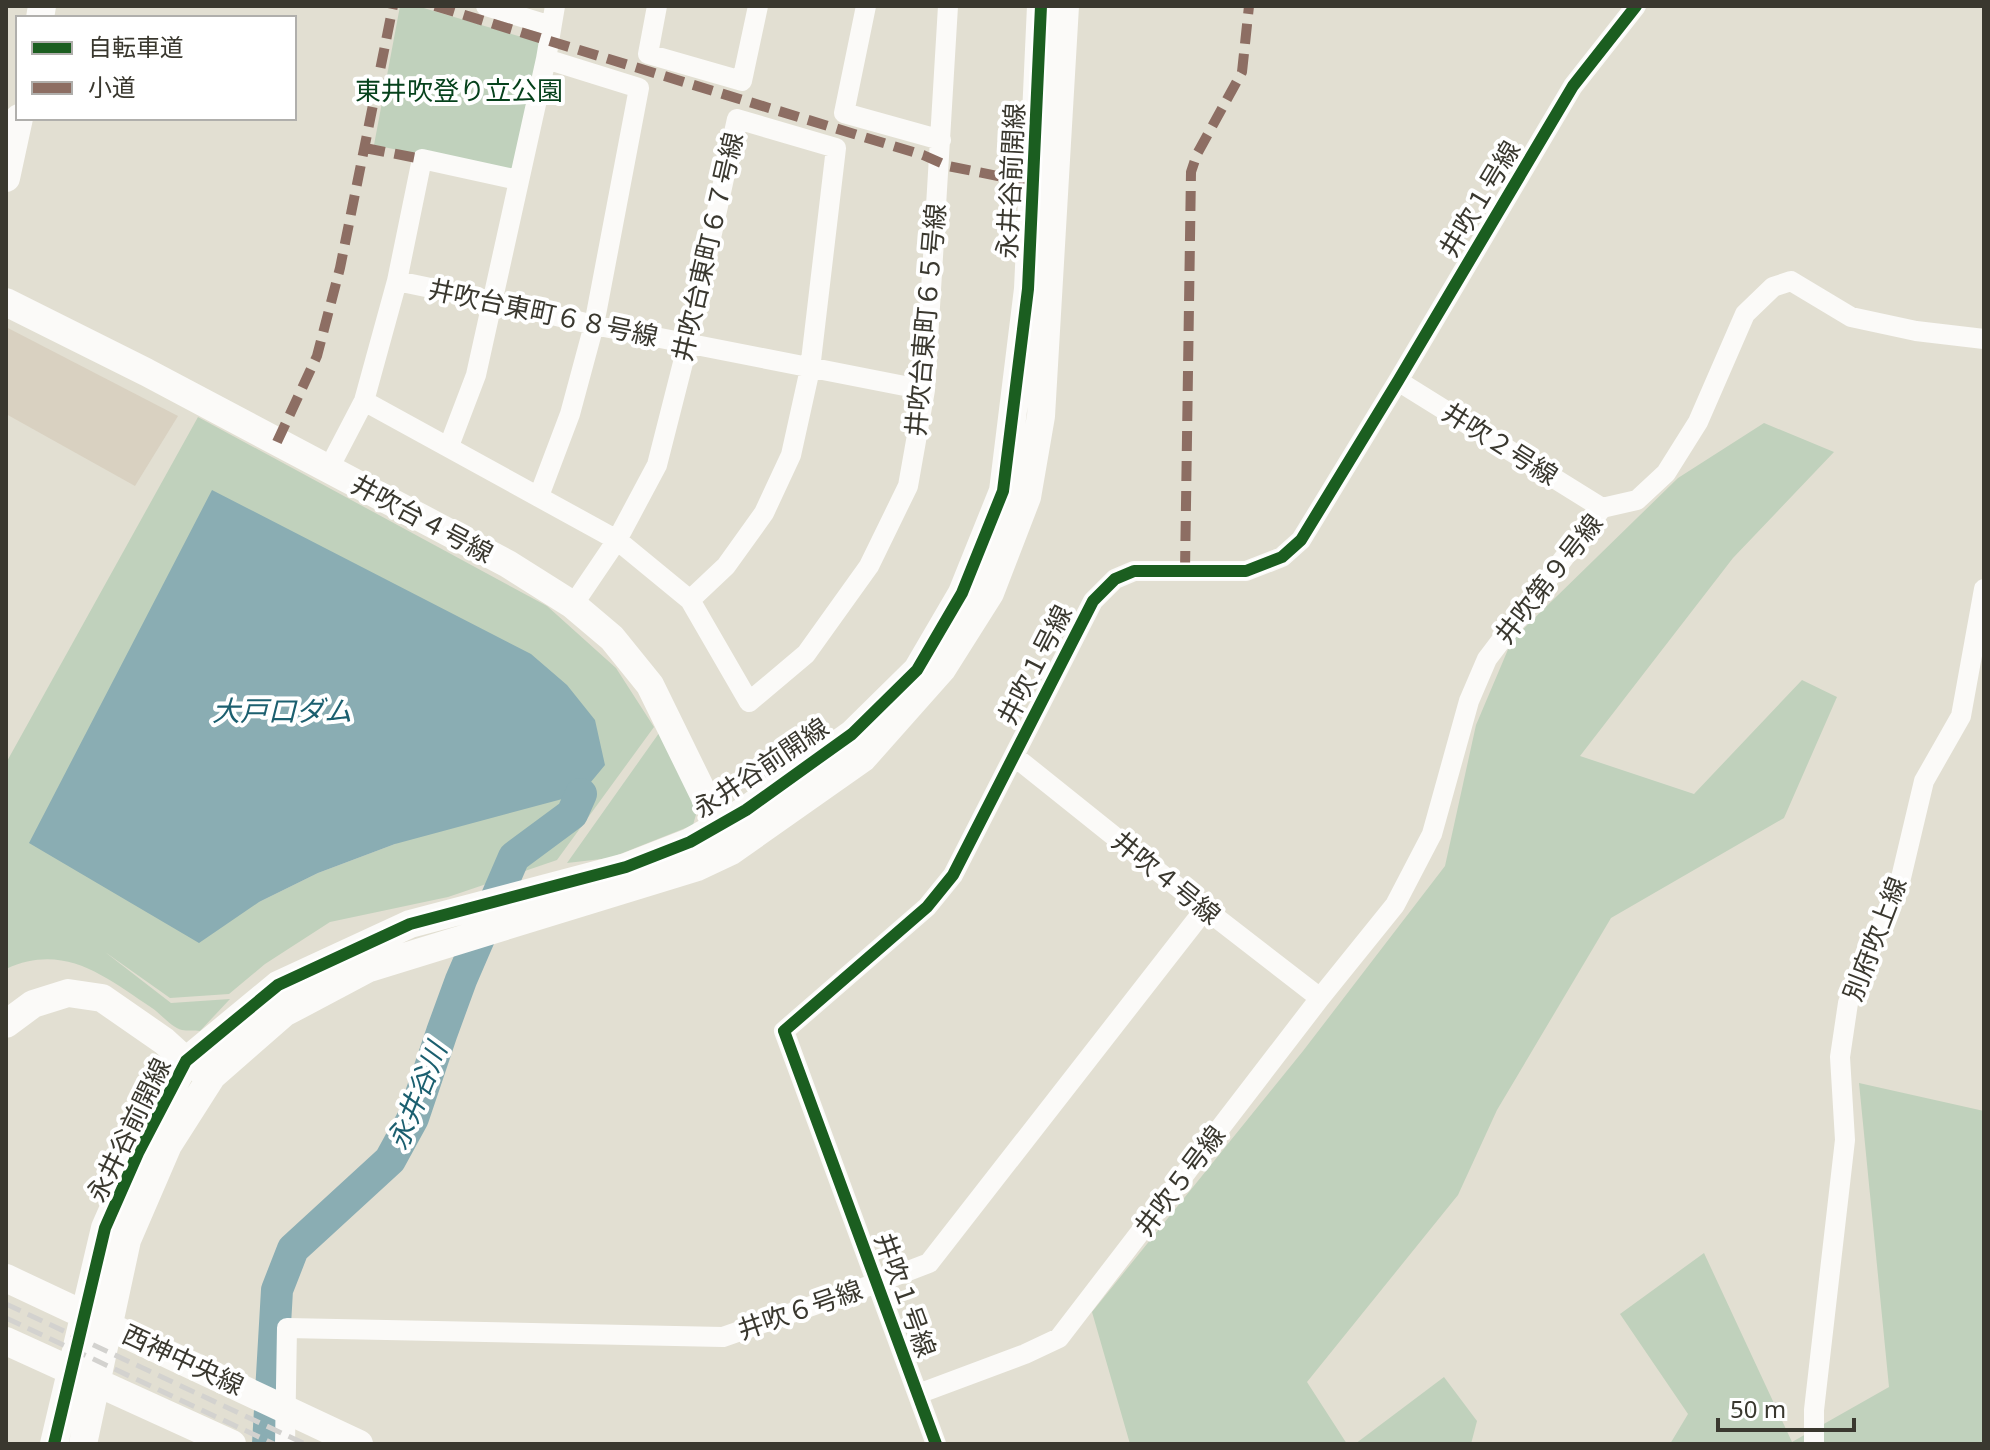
<svg xmlns="http://www.w3.org/2000/svg" width="1990" height="1450" font-family="'Noto Sans','Noto Sans JP',sans-serif">
<style>
.education{fill:#d9d1c1}
.green{fill:#c0d1bc;fill-rule:evenodd}
.water{fill:#8aadb3}
.lines{fill:none;stroke-linecap:round;stroke-linejoin:round}
.river{stroke:#8aadb3;stroke-width:32}
.street{stroke:#fbfaf8;stroke-width:20}
.secondary{stroke:#fbfaf8;stroke-width:28}
.rail{stroke:#d3d2cf;stroke-width:5;stroke-dasharray:16 8;stroke-linecap:butt}
.quiet{stroke:#8d6e63;stroke-width:10;stroke-dasharray:20 10;stroke-linecap:butt}
.cycleway-casing{stroke:#fff;stroke-width:17}
.cycleway{stroke:#1b5e20;stroke-width:12}
.labels{text-anchor:middle;stroke-width:8;stroke-linejoin:round;paint-order:stroke}
.park-label{font-size:26px;fill:#06421c;stroke:#fff}
.street-label{font-size:26px;fill:#3a382f;stroke:#fff}
.water-label{font-size:28px;font-style:italic;fill:#1b5f6f;stroke:#fff}
</style>
<rect width="100%" height="100%" fill="#e2dfd2"/>
<path class="education" d="M 6,327 L 178,416 L 135,486 L 6,414 Z"/>
<path class="green" d="M 400,6 L 417,6 L 542,43 L 513,174 L 374,145 Z
M 198,417 L 547,606 L 616,668 L 654,727 L 557,860 L 448,897 L 330,922 L 265,964 L 229,994 L 170,998 L 105,952 L 171,1003 L 230,999 L 200,1031 C 195,1030 187,1031 182,1030 C 172,1028 161,1014 152,1008 C 105,977 65,942 6,969 L 6,763 ZM 567,685 L 395,844 L 318,873 L 259,902 Z
M 1764,423 L 1834,452 L 1733,558 L 1580,756 L 1694,794 L 1802,680 L 1837,697 L 1784,818 L 1611,918 L 1497,1110 L 1458,1195 L 1307,1382 L 1347,1444 L 1130,1444 L 1092,1312 L 1303,1051 L 1445,866 L 1476,725 L 1512,640 L 1678,478 Z
M 664,726 L 697,811 L 693,825 L 610,858 L 567,863 Z
M 1859,1083 L 1984,1111 L 1984,1444 L 1670,1444 L 1688,1414 L 1620,1314 L 1704,1253 L 1792,1442 L 1889,1387 Z
M 1444,1377 L 1477,1421 L 1471,1444 L 1355,1444 Z"/>
<path class="water" d="M 212,490 L 531,654 L 567,685 L 595,720 L 605,765 L 581,794 L 395,844 L 318,873 L 259,902 L 199,943 L 29,843 Z"/>
<g class="lines">
<path class="river" d="M 268,1444 L 277,1290 L 293,1249 L 390,1160 L 413,1118 L 442,1032 L 461,980 L 514,857 L 572,814 L 581,794"/>
<path class="street" d="M 486,6 L 551,26
M 657,6 L 648,54 L 742,81 L 758,6
M 866,6 L 844,113 L 941,140
M 397,281 L 493,301 L 594,325 L 925,390
M 1398,381 L 1602,508
M 364,401 L 617,540 L 690,600 L 749,702 L 806,654 L 869,566 L 908,486 L 925,390 L 948,6
M 449,446 L 476,375 L 546,59 L 555,6
M 328,470 L 364,401 L 397,281 L 422,159 L 518,180
M 539,496 L 570,414 L 594,325 L 639,88 L 546,59
M 573,605 L 617,540 L 657,465 L 688,343 L 737,119 L 836,148 L 810,369 L 791,455 L 764,513 L 726,566 L 690,600
M 1014,756 L 1205,909 L 1320,998
M 918,1394 L 1025,1354 L 1059,1338 L 1320,998 L 1395,905 L 1432,834 L 1469,701 L 1487,659 L 1602,508 L 1637,500 L 1666,473 L 1698,422 L 1745,314 L 1773,287 L 1791,281 L 1851,317 L 1916,331 L 1984,339
M 285,1444 L 287,1328 L 723,1337 L 877,1283 L 929,1263 L 1205,909
M 936,1444 L 784,1031 L 927,907 L 953,875 L 1093,601 L 1115,579 L 1134,571 L 1246,571 L 1282,557 L 1301,540 L 1398,381 L 1573,86 L 1636,6
M 1814,1444 L 1814,1410 L 1845,1140 L 1840,1057 L 1848,1003 L 1900,882 L 1924,781 L 1961,716 L 1984,589"/>
<path class="secondary" d="M 40,18 L 42,6
M 6,178 L 19,118
M 6,302 L 146,372 L 508,564 L 573,605 L 612,638 L 650,685 L 726,840
M 6,1024 L 33,1004 L 68,993 L 102,998 L 164,1041 L 186,1061 L 201,1070
M 6,1278 L 359,1444
M 6,1341 L 232,1444
M 54,1444 L 105,1228 L 138,1153 L 186,1061 L 278,985 L 410,924 L 626,867 L 690,842 L 746,810 L 852,734 L 917,670 L 962,593 L 1003,491 L 1028,289 L 1041,6
M 83,1444 L 127,1240 L 168,1145 L 212,1076 L 284,1013 L 369,968 L 697,867 L 731,851 L 863,758 L 942,669 L 990,593 L 1027,497 L 1041,416 L 1065,6"/>
<path class="rail" d="M 6,1304 L 305,1444
M 6,1318 L 274,1444"/>
<path class="quiet" d="M 435,6 L 923,155 L 948,166 L 1033,183
M 365,148 L 422,159
M 277,442 L 317,356 L 340,268 L 393,6
M 1185,571 L 1191,172 L 1197,154 L 1242,72 L 1249,6"/>
<g class="cycleway-casing">
<path id="cycleway" d="M 54,1444 L 105,1228 L 138,1153 L 186,1061 L 278,985 L 410,924 L 626,867 L 690,842 L 746,810 L 852,734 L 917,670 L 962,593 L 1003,491 L 1028,289 L 1041,6
M 936,1444 L 784,1031 L 927,907 L 953,875 L 1093,601 L 1115,579 L 1134,571 L 1246,571 L 1282,557 L 1301,540 L 1398,381 L 1573,86 L 1636,6"/>
</g>
<use href="#cycleway" class="cycleway"/>
</g>
<g class="labels">
<g class="park-label">
<text x="459" y="100">東井吹登り立公園</text>
</g>
<g class="street-label">
<text transform="translate(1011 181) rotate(-87)" y="9">永井谷前開線</text>
<text transform="translate(1480 199) rotate(-59)" y="9">井吹１号線</text>
<text transform="translate(708 247) rotate(-77)" y="9">井吹台東町６７号線</text>
<text transform="translate(543 313) rotate(12)" y="9">井吹台東町６８号線</text>
<text transform="translate(926 320) rotate(-85)" y="9">井吹台東町６５号線</text>
<text transform="translate(1500 444) rotate(32)" y="9">井吹２号線</text>
<text transform="translate(422 519) rotate(28)" y="9">井吹台４号線</text>
<text transform="translate(1549 579) rotate(-52)" y="9">井吹第９号線</text>
<text transform="translate(1035 665) rotate(-63)" y="9">井吹１号線</text>
<text transform="translate(761 768) rotate(-34)" y="9">永井谷前開線</text>
<text transform="translate(1166 878) rotate(39)" y="9">井吹４号線</text>
<text transform="translate(1875 939) rotate(-69)" y="9">別府吹上線</text>
<text transform="translate(129 1130) rotate(-64)" y="9">永井谷前開線</text>
<text transform="translate(1180 1181) rotate(-53)" y="9">井吹５号線</text>
<text transform="translate(905 1295) rotate(70)" y="9">井吹１号線</text>
<text transform="translate(800 1310) rotate(-19)" y="9">井吹６号線</text>
<text transform="translate(183 1360) rotate(25)" y="9">西神中央線</text>
</g>
<g class="water-label">
<text x="282" y="721">大戸口ダム</text>
<text transform="translate(417 1096) rotate(-68)" y="10">永井谷川</text>
</g>
</g>
<rect width="1990" height="1450" fill="none" stroke="#3a382f" stroke-width="16"/>
<rect x="16" y="16" width="280" height="104" fill="#ffffff" stroke="#b0afac" stroke-width="2"/>
<rect x="32" y="42" width="40" height="12" fill="#1b5e20" stroke="#b0afac" stroke-width="2"/>
<text x="88" y="56" font-size="24" fill="#3a382f">自転車道</text>
<rect x="32" y="82" width="40" height="12" fill="#8d6e63" stroke="#b0afac" stroke-width="2"/>
<text x="88" y="96" font-size="24" fill="#3a382f">小道</text>
<path d="M1718 1418v12h136v-12" fill="none" stroke="#3a382f" stroke-width="4"/>
<text x="1730" y="1418" font-size="24" fill="#3a382f" stroke="#ffffff" stroke-width="6" paint-order="stroke">50 m</text>
</svg>
